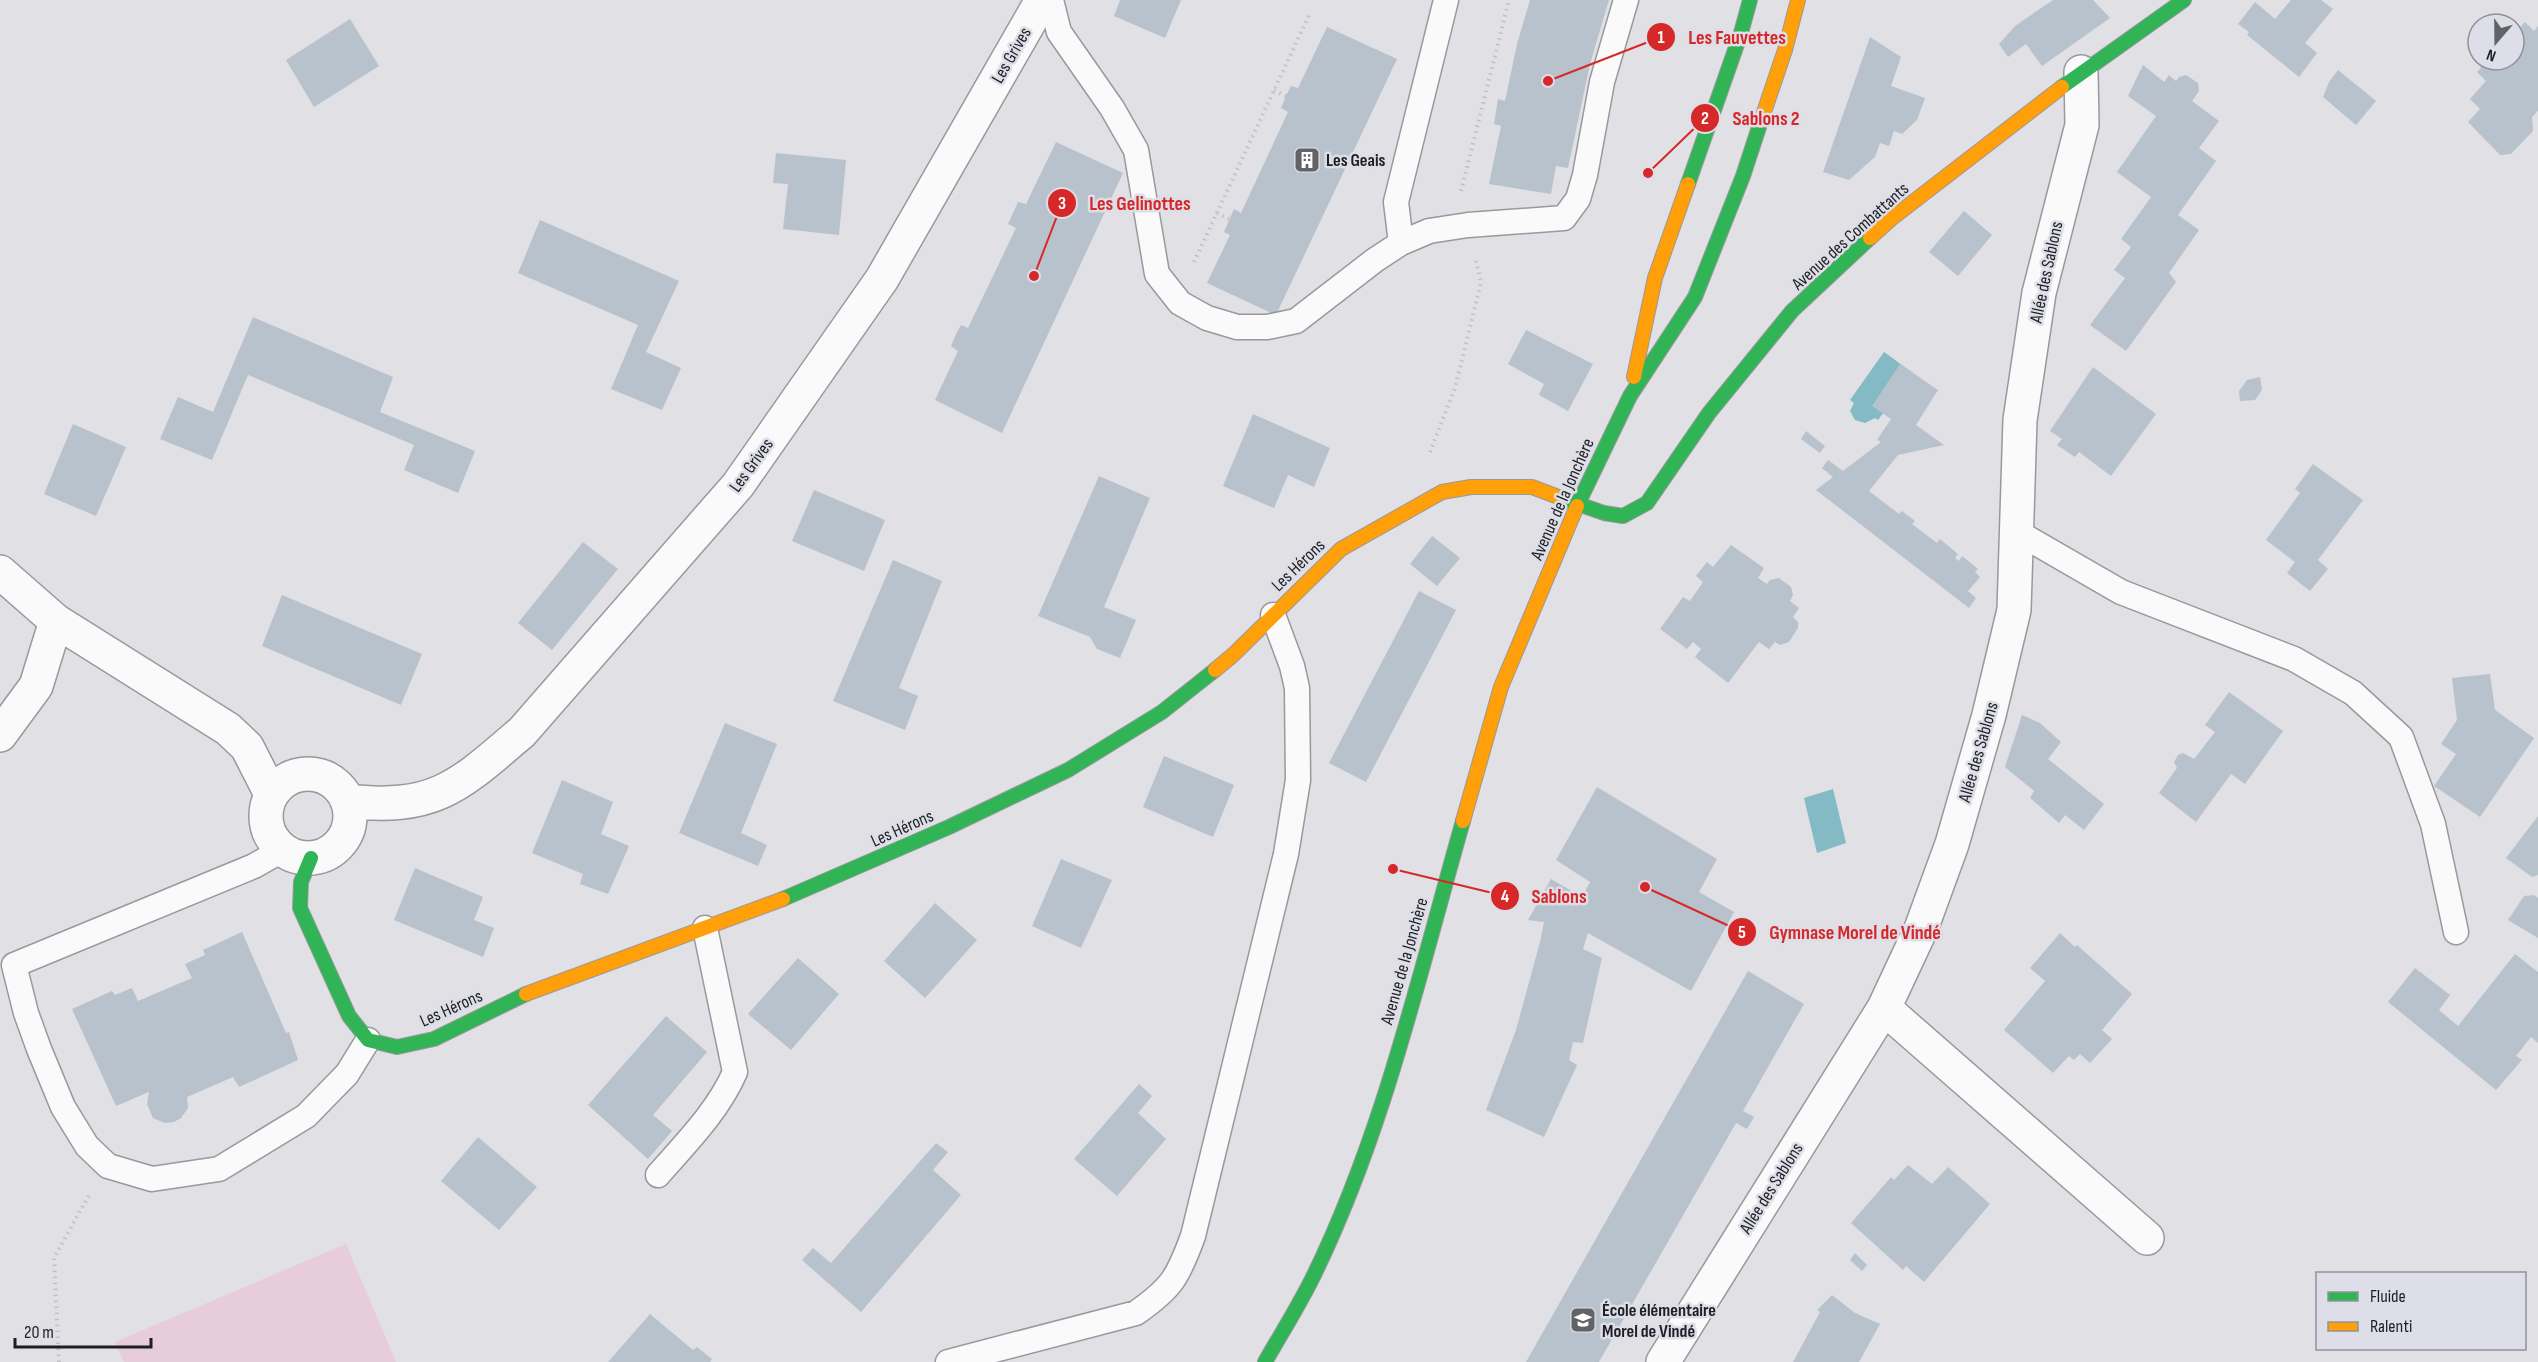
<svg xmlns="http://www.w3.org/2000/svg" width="2538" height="1362" font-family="'Sofia Sans Condensed',sans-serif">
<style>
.green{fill:#e7ccdb}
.water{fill:#83bac4}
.building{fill:#b8c2cc}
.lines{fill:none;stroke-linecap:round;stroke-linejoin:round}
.lane-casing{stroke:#99999d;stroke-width:27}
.street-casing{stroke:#99999d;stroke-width:36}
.fast-casing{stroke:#99999d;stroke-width:16}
.slow-casing{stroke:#99999d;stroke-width:16}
.path{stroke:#c1c1c3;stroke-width:4;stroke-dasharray:1.5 4.5;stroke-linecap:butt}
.lane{stroke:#fafafb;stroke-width:24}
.street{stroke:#fafafb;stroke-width:33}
.fast{stroke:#30b455;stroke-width:14}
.slow{stroke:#ff9f0a;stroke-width:14}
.labels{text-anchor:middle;stroke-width:5;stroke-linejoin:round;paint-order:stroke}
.street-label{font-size:18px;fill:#1e1f22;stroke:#dddee8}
.poi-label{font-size:18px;font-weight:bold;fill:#1e1f22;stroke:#dddee8;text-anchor:start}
.leader{fill:none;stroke:#d62828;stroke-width:2}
.callout-dot{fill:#d62828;stroke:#dddee8;stroke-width:2}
.mark-label{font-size:18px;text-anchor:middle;font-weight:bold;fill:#fff}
.callout-label{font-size:20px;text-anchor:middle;font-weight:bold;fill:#d62828;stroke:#dddee8;stroke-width:5;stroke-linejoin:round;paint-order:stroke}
</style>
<rect width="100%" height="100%" fill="#e0e0e5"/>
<path class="green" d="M 346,1244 L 396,1362 L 124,1362 L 115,1342 Z"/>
<path class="water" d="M 1884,352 L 1913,373 L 1878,420 L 1875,418 L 1865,423 L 1855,420 L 1850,411 L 1854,403 L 1850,400 Z
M 1833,789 L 1846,843 L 1817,853 L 1804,798 Z"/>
<path class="building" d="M 1120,0 L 1181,0 L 1165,38 L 1114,16 Z
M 1530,0 L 1609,0 L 1590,64 L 1568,168 L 1556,166 L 1551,194 L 1489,184 L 1501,126 L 1494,124 L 1498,99 L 1505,101 L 1517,44 Z
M 2053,0 L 2093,0 L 2110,18 L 2042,66 L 2026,44 L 2008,57 L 1999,44 L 2015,26 Z
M 2291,0 L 2321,0 L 2333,9 L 2305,43 L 2317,53 L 2299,77 L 2247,35 L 2249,32 L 2238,24 L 2255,2 L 2275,19 Z
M 350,19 L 379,66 L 314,107 L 286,60 Z
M 2525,22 L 2534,31 L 2538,26 L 2538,111 L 2532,117 L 2533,131 L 2511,154 L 2500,155 L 2468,122 L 2480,109 L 2470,99 L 2486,81 L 2477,72 L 2488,60 L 2514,60 L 2514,33 Z
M 1327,27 L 1397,59 L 1276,315 L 1207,283 L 1230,235 L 1224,232 L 1234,209 L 1241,213 L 1288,112 L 1281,108 L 1286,96 L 1291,86 L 1298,88 Z
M 1870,37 L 1901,57 L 1891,86 L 1925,98 L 1917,120 L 1902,134 L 1894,131 L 1889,146 L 1880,143 L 1875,157 L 1849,180 L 1823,172 Z
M 2143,65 L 2164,82 L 2169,75 L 2176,81 L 2179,77 L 2186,75 L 2198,83 L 2199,91 L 2192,101 L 2219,121 L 2199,148 L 2216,161 L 2178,215 L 2199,230 L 2169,273 L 2176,282 L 2126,351 L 2090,325 L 2125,278 L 2114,270 L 2131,247 L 2121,239 L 2151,197 L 2117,172 L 2156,116 L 2128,96 Z
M 2338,70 L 2376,101 L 2356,125 L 2323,97 L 2329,82 Z
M 1056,142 L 1123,173 L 1002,433 L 935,400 L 958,351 L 951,346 L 956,334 L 961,325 L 968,328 L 1016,228 L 1008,224 L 1018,202 L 1026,204 Z
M 776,153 L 846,160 L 839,235 L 783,229 L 788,184 L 773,183 Z
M 1964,211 L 1992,235 L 1958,276 L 1929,252 Z
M 540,220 L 679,281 L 646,352 L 681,368 L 662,410 L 611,389 L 638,325 L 518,273 Z
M 253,317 L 393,377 L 380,412 L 475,451 L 458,493 L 404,470 L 414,445 L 248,375 L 212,460 L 160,439 L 178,397 L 213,412 Z
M 1526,330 L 1593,364 L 1568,411 L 1539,395 L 1544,384 L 1508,364 Z
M 1900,364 L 1938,390 L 1916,425 L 1944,445 L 1898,455 L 1869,491 L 1899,514 L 1902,511 L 1915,521 L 1912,524 L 1937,543 L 1940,539 L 1958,554 L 1955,558 L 1959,561 L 1962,556 L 1978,569 L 1975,572 L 1980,577 L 1968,591 L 1976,598 L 1969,608 L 1816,490 L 1833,477 L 1822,468 L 1828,460 L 1843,471 L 1881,442 L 1877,440 L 1891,419 L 1872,406 Z
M 2093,367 L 2156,414 L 2111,476 L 2079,452 L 2075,457 L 2057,445 L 2062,439 L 2050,431 Z
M 2260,377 L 2262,390 L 2255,400 L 2240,401 L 2239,391 L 2247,380 Z
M 1253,414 L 1330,448 L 1314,487 L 1288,475 L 1274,508 L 1223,486 Z
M 73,424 L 126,447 L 96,516 L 44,494 Z
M 1806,431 L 1825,446 L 1820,453 L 1801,439 Z
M 2313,464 L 2363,500 L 2318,560 L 2328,569 L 2310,591 L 2287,573 L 2295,562 L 2266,540 L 2300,493 L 2295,489 Z
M 1099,476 L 1150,498 L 1104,607 L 1136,620 L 1120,658 L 1097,649 L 1090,637 L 1038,616 Z
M 814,490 L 885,520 L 864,571 L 792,541 Z
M 1432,536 L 1460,558 L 1437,586 L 1410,564 Z
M 583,542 L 618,569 L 552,650 L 518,623 Z
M 1731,545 L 1764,568 L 1758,578 L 1767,584 L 1770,580 L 1779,578 L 1791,587 L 1793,595 L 1790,601 L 1799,608 L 1793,617 L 1798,622 L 1798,628 L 1789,642 L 1780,645 L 1775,642 L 1769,649 L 1759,642 L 1728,683 L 1695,657 L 1701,649 L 1693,642 L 1687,649 L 1660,629 L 1683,597 L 1690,601 L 1703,582 L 1696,576 L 1707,562 L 1713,567 Z
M 893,560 L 942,581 L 899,688 L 918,696 L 905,730 L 833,701 Z
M 1419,591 L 1456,610 L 1366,782 L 1329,763 Z
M 282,595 L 422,654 L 401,705 L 262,646 Z
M 2490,674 L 2495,710 L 2534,738 L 2480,817 L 2434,786 L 2456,754 L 2441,744 L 2457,720 L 2452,678 Z
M 2229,692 L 2283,731 L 2245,784 L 2231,774 L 2196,822 L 2159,793 L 2177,768 L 2174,762 L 2178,755 L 2183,753 L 2194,759 L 2215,732 L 2205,725 Z
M 2022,715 L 2040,723 L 2061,742 L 2048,759 L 2104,804 L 2084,830 L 2065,815 L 2059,823 L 2030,798 L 2034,791 L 2005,767 Z
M 725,723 L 777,744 L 741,833 L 767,845 L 758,866 L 679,833 Z
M 1164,756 L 1234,785 L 1213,837 L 1143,807 Z
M 562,780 L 613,802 L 601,834 L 629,846 L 608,894 L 580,884 L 583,874 L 532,853 Z
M 1597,787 L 1717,859 L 1699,892 L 1734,912 L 1691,991 L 1588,933 L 1583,949 L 1602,958 L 1583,1043 L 1573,1042 L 1569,1060 L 1577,1065 L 1544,1137 L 1486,1110 L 1516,1030 L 1540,942 L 1544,922 L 1528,920 L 1551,879 L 1582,897 L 1590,882 L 1556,860 Z
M 2538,816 L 2538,875 L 2532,877 L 2506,858 Z
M 1061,859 L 1112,880 L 1081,948 L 1032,926 Z
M 415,868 L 483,897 L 474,920 L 494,928 L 483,957 L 394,920 Z
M 2534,895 L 2538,898 L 2538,938 L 2508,920 L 2524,896 Z
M 935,903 L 977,940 L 925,998 L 884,961 Z
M 242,932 L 286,1033 L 289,1032 L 298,1060 L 239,1087 L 233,1077 L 187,1097 L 188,1108 L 181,1118 L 174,1122 L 165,1123 L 153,1118 L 147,1104 L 149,1092 L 116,1106 L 72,1009 L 112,991 L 115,995 L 132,988 L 138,1001 L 192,978 L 185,964 L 205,955 L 203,950 Z
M 2060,933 L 2075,947 L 2077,945 L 2132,994 L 2102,1030 L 2112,1039 L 2090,1063 L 2080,1054 L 2074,1060 L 2069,1056 L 2053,1073 L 2004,1030 L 2045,981 L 2030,968 Z
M 2515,954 L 2538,972 L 2538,1043 L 2531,1037 L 2516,1056 L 2522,1060 L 2496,1090 L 2388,1002 L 2415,968 L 2450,995 L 2439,1010 L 2458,1026 Z
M 798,958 L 839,994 L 791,1050 L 748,1014 Z
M 1748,971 L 1804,1004 L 1743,1111 L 1754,1117 L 1747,1129 L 1736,1123 L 1599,1362 L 1526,1362 Z
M 666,1016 L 707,1052 L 653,1115 L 672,1131 L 648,1159 L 588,1105 Z
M 1139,1084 L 1152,1096 L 1138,1113 L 1166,1139 L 1117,1196 L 1074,1159 Z
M 478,1137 L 537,1187 L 499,1230 L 441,1181 Z
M 936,1143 L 948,1152 L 933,1170 L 961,1195 L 861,1312 L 802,1260 L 813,1248 L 831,1263 Z
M 1908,1165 L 1932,1184 L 1948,1167 L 1990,1204 L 1924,1282 L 1906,1266 L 1903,1270 L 1851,1223 L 1891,1177 L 1894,1180 Z
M 1855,1253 L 1867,1265 L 1862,1271 L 1850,1260 Z
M 1832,1295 L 1855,1313 L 1880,1324 L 1859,1362 L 1793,1362 L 1820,1312 L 1817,1310 Z
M 650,1314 L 693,1350 L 697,1347 L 712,1359 L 710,1362 L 608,1362 Z"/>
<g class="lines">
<g class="lane-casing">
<path id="lane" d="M 1051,0 L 1059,32 L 1112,108 L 1136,150 L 1157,274 L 1180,303 L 1207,318 L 1237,327 L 1267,327 L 1296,321 L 1375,260 L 1401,243 L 1429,231 L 1468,225 L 1564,218 L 1578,199 L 1585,175 L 1602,82 L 1626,0
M 1401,243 L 1396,202 L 1446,0
M 2017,532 L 2121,592 L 2294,659 L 2353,693 L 2401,737 L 2433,824 L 2456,932
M 282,850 L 254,866 L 14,965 L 26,1013 L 39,1049 L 63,1107 L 87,1146 L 108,1166 L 152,1179 L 219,1169 L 306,1116 L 347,1074 L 368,1040
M 658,1175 C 686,1143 718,1111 735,1072 L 705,928
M 948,1362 L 1136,1313 C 1172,1288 1178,1277 1193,1236 L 1286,854 L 1298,780 L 1297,688 L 1292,666 L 1273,615"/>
</g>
<g class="street-casing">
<path id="street" d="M 0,572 L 56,621 L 228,729 L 247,747 L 271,794
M 0,735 L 36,686 L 56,621
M266 816a42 42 0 1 1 84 0a42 42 0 1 1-84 0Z
M 347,801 C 435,811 459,786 522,732 L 738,485 L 882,279 L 1042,0
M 1884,1008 L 2147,1238
M 1663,1362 L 1884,1008 L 1921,929 L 1952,844 L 1989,715 L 2014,610 L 2020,420 L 2039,293 L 2082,125 L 2081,72"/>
</g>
<g class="fast-casing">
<path id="fast" d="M 2062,87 L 2184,0
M 1688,184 L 1741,33 L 1750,0
M 1561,498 L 1604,513 L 1623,516 L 1647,503 L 1709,413 L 1792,311 L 1870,238
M 1577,506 L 1630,396 L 1695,297 L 1743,176 L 1761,121
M 311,858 L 301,882 L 300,908 L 349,1016 L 368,1040 L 397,1047 L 434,1039 L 526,994
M 783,899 L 949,827 L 1068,770 L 1162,712 L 1215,670
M 1265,1362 C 1281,1334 1298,1307 1312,1279 C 1383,1135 1419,975 1463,821"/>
</g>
<g class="slow-casing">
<path id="slow" d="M 1761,121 L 1785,50 L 1798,0
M 1870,238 L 1891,219 L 2062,87
M 1634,377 L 1655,278 L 1688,184
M 1215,670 L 1233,655 L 1341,549 L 1442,492 L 1471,487 L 1532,487 L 1561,498
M 1463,821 L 1501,687 L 1577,506
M 526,994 L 783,899"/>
</g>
<path class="path" d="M 1274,90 L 1286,96
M 1461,191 L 1509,0
M 1217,213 L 1229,219
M 1194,262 L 1310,13
M 1430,452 L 1455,388 L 1481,282 L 1476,261
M 59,1362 L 54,1258 L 89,1195"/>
<use href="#lane" class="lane"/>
<use href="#street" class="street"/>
<use href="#fast" class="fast"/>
<use href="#slow" class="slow"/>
</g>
<defs>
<g id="building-square" transform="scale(1.35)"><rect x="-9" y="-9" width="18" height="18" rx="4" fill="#626366" stroke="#dddee8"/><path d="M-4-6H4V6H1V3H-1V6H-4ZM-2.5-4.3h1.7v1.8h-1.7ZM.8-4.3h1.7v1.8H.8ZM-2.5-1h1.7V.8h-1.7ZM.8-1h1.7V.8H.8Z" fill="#fff"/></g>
<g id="school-square" transform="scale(1.35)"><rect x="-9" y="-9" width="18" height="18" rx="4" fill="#626366" stroke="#dddee8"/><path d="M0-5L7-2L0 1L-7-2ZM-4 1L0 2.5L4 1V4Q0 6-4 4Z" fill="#fff"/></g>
</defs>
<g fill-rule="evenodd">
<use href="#building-square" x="1307" y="160"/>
<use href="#school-square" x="1583" y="1320"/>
</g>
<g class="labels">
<g class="street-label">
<text transform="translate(1011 55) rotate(-60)" y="6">Les Grives</text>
<text transform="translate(1850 236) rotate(-42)" y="6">Avenue des Combattants</text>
<text transform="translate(2046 272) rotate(-78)" y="6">Allée des Sablons</text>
<text transform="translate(751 465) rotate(-54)" y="6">Les Grives</text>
<text transform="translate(1562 499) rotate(-66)" y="6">Avenue de la Jonchère</text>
<text transform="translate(1298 565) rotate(-44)" y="6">Les Hérons</text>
<text transform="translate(1978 752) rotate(-74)" y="6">Allée des Sablons</text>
<text transform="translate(902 828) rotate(-24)" y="6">Les Hérons</text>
<text transform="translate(1404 961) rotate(-74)" y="6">Avenue de la Jonchère</text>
<text transform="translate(451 1008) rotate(-24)" y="6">Les Hérons</text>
<text transform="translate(1771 1188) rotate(-58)" y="6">Allée des Sablons</text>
</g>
<g class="poi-label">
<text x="1326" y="166">Les Geais</text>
<text x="1602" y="1316">École élémentaire<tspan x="1602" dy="21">Morel de Vindé</tspan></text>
</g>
</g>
<path class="leader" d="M1548 81L1661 37M1648 173L1705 118M1034 276L1062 203M1393 869L1505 896M1645 887L1742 932"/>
<g class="callout-dot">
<circle cx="1548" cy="81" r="6"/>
<circle cx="1648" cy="173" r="6"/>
<circle cx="1034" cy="276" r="6"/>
<circle cx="1393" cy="869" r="6"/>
<circle cx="1645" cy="887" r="6"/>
<circle cx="1661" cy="37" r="15"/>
<circle cx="1705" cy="118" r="15"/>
<circle cx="1062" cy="203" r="15"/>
<circle cx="1505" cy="896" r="15"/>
<circle cx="1742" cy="932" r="15"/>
</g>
<g class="mark-label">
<text x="1661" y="43">1</text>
<text x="1705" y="124">2</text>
<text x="1062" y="209">3</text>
<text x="1505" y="902">4</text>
<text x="1742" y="938">5</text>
</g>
<g class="callout-label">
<text x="1737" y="44">Les Fauvettes</text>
<text x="1766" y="125">Sablons 2</text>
<text x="1140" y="210">Les Gelinottes</text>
<text x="1559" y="903">Sablons</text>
<text x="1855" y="939">Gymnase Morel de Vindé</text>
</g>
<rect x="2316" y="1272" width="210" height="78" fill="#dddee8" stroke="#919299" stroke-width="1.5"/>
<rect x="2328" y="1292" width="30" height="9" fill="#30b455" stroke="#919299" stroke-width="1.5"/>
<text x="2370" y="1302" font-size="18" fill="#1e1f22">Fluide</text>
<rect x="2328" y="1322" width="30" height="9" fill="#ff9f0a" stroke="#919299" stroke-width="1.5"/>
<text x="2370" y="1332" font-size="18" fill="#1e1f22">Ralenti</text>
<g transform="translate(2496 42) rotate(200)"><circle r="28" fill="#dddee8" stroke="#919299" stroke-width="1.5"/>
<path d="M0-4.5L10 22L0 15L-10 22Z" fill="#626366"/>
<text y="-9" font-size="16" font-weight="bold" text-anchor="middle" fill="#1e1f22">N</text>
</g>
<path d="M15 1338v9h136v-9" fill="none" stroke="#1e1f22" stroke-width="3"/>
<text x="24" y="1338" font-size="18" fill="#1e1f22" stroke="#dddee8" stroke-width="4.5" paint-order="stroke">20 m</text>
</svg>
